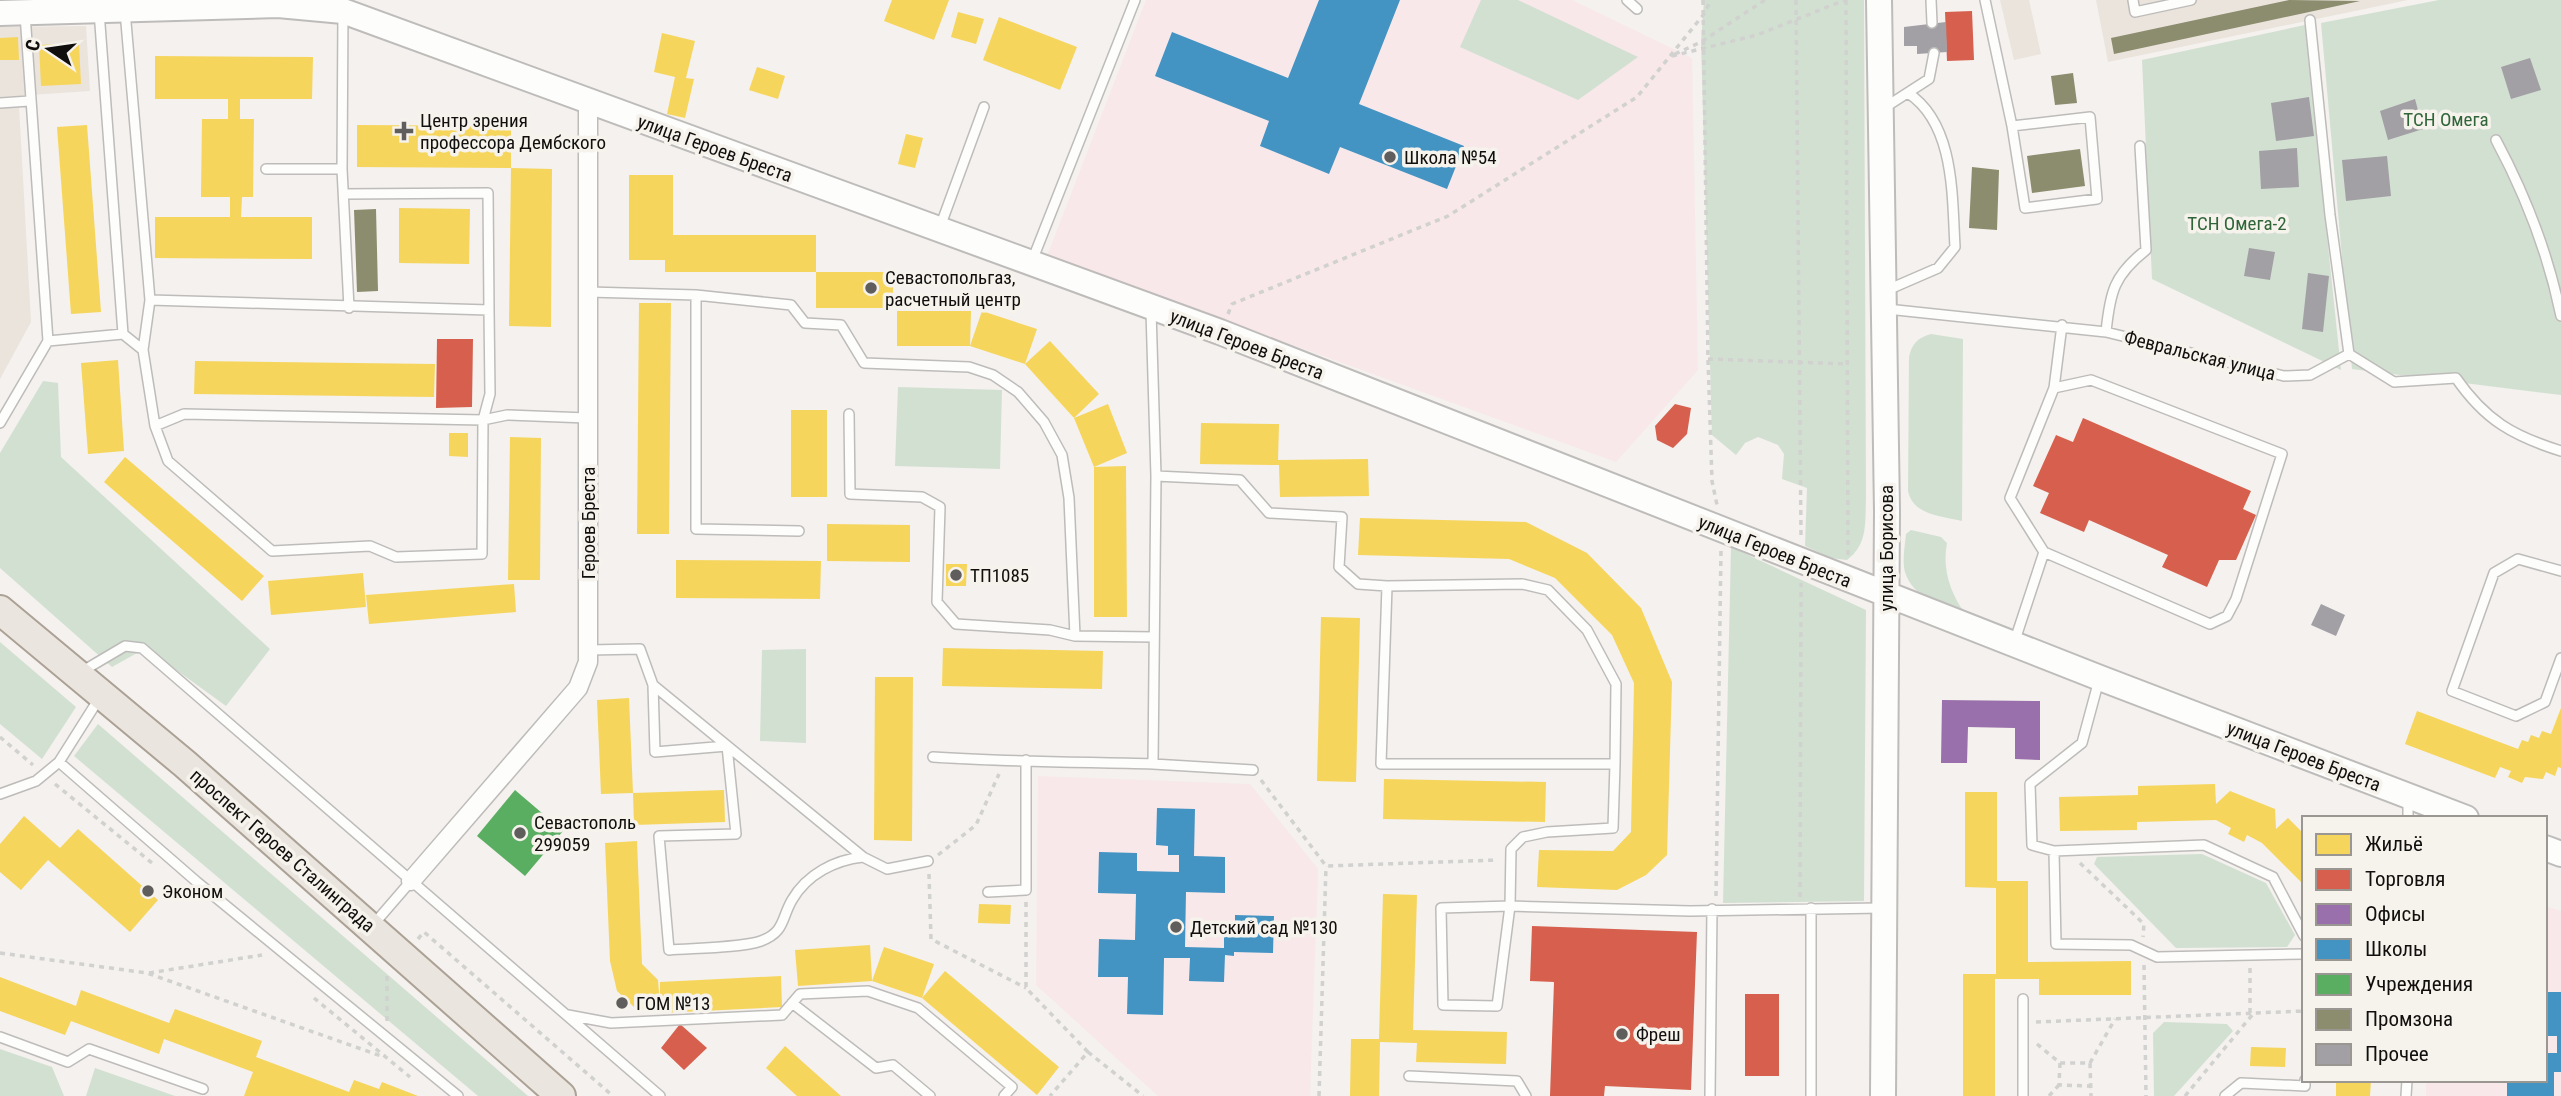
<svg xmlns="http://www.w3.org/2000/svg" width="2561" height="1096" font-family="'Roboto Condensed',sans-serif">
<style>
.built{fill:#eae4dc}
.education{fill:#f8e8ea}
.green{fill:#d2e0d1}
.homes{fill:#f6d55c}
.shops{fill:#d6604d}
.offices{fill:#9970ab}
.schools{fill:#4393c3}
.public{fill:#5aae61}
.industry{fill:#8c8c6e}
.building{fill:#a29fa5}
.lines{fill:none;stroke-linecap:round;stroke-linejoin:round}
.lane-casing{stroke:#bebcba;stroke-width:12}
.street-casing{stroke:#bebcba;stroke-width:21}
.secondary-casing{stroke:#bebcba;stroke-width:28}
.primary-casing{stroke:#aba195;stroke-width:32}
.path{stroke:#d1d1cf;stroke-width:3.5;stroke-dasharray:5 5;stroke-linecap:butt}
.lane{stroke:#fdfdfc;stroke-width:9}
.street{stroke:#fdfdfc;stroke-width:18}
.secondary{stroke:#fdfdfc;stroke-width:24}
.primary{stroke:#ebe5df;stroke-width:28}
.poi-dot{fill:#605e5c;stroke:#f6f2ec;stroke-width:2.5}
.labels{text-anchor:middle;stroke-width:7;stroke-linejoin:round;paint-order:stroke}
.park-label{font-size:19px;fill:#2f6539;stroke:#f6f2ec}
.poi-label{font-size:19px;fill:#100f0d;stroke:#f6f2ec;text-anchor:start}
.street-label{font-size:19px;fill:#100f0d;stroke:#f6f2ec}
</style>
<rect width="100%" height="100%" fill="#f4f1ee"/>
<path class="built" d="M 2000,0 L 2029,0 L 2041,54 L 2014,60 Z
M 2096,0 L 2408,0 L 2108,62 Z
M 86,26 L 90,91 L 0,97 L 0,27 Z
M 19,106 L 31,322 L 0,379 L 0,107 Z"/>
<path class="education" d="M 1146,0 L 1572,0 L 1692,58 L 1698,370 L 1616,462 L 1047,256 Z
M 1038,776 L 1250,784 L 1318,869 L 1310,1096 L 1158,1096 L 1036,985 Z
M 2545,906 L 2561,911 L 2561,1096 L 2426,1096 L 2426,1080 L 2545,1080 Z"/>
<path class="green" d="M 1481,0 L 1518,0 L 1638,57 L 1578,100 L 1460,47 Z
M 1704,0 L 1864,0 L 1866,498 C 1865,523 1868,544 1847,560 L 1831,558 L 1805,546 L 1807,488 L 1782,479 L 1784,454 L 1778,445 L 1758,437 L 1745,443 L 1736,455 L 1712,435 L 1701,42 Z
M 2439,0 L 2561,0 L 2561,395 L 2352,369 L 2321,23 Z
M 2305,25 L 2341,370 L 2152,279 L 2142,60 Z
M 1931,334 L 1963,339 L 1962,521 C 1941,516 1913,515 1908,491 L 1909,357 C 1912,343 1918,338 1931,334 Z
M 43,381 L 58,383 L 61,457 L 270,649 L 226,706 L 146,648 L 112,667 L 0,568 L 0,453 Z
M 898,387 L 1002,390 L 1000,469 L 895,466 Z
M 1911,530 L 1941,537 L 1947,543 C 1942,569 1950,593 1966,615 C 1945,609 1912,597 1905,572 C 1902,562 1905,545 1906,534 Z
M 1731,547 L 1866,610 L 1864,901 L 1723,903 Z
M 0,642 L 76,707 L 42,759 L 0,724 Z
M 806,649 L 806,743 L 760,741 L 762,650 Z
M 98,724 L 528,1096 L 478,1096 L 74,756 Z
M 2202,854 L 2266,883 L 2295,935 L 2287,947 L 2176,948 L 2094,864 L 2097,857 Z
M 2164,1022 L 2227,1024 L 2233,1031 L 2174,1096 L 2154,1096 L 2153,1033 Z
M 0,1049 L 52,1067 L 64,1096 L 0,1096 Z
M 95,1068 L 175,1096 L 86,1096 Z"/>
<path class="homes" d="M 892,0 L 949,0 L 934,40 L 884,21 Z
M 958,12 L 984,19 L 976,44 L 951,37 Z
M 999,17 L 1077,47 L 1060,90 L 983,60 Z
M 662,33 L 695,41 L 686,78 L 694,79 L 685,118 L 667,114 L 675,77 L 654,72 Z
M 18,37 L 19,60 L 0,60 L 0,38 Z
M 79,43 L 81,84 L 41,86 L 39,45 Z
M 155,56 L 313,57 L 312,99 L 240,99 L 240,119 L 254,119 L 253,197 L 242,197 L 241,217 L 312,217 L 312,259 L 155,258 L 155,217 L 230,217 L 230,197 L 201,197 L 202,119 L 228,119 L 228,99 L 155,99 Z
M 757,67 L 785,76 L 778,99 L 749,90 Z
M 87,125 L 101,312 L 71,314 L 57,127 Z
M 357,125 L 511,126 L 511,168 L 357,167 Z
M 906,134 L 923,138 L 915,168 L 898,164 Z
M 511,168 L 552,169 L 551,327 L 509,326 Z
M 629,175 L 673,175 L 673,235 L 816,235 L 816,272 L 665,272 L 665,260 L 629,260 Z
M 399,208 L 470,209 L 469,264 L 399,263 Z
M 816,272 L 893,272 L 893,308 L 816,308 Z
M 639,303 L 671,303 L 669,534 L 637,534 Z
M 897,311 L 971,311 L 970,346 L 897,346 Z
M 982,311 L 1037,329 L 1025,364 L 970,346 Z
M 1050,341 L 1099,394 L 1074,418 L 1025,364 Z
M 118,360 L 124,451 L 88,454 L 81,363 Z
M 195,361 L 435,364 L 434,397 L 194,394 Z
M 1108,404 L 1127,453 L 1094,467 L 1074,418 Z
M 791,410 L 827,410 L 827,497 L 791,497 Z
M 1201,423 L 1279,424 L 1278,460 L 1368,459 L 1369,496 L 1280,497 L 1279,465 L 1200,464 Z
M 449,433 L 468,433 L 468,457 L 449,456 Z
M 510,437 L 541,438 L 540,580 L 508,580 Z
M 125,457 L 264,576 L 242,601 L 104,482 Z
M 1126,466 L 1127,617 L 1094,617 L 1094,467 Z
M 1360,518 L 1526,522 L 1587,553 L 1641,608 L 1672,682 L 1667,855 L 1646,875 L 1617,890 L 1537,887 L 1539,850 L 1613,851 L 1631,832 L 1634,683 L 1612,635 L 1555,578 L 1509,559 L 1358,555 Z
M 827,524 L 910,525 L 910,562 L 827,561 Z
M 676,560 L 821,561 L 820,599 L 676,598 Z
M 946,564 L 967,564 L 966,586 L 946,586 Z
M 363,573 L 366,607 L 271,615 L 268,581 Z
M 514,584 L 516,612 L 369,624 L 366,595 Z
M 1321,617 L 1360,618 L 1356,782 L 1317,781 Z
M 943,648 L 1103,651 L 1102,689 L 942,686 Z
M 875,677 L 913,677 L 912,841 L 874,840 Z
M 629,698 L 633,793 L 601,794 L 597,700 Z
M 2561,708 L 2561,768 L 2558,767 L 2555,776 L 2546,772 L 2543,779 L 2525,777 L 2522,783 L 2508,777 L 2511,771 L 2500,767 L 2495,778 L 2405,744 L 2417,711 L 2518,749 L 2522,740 L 2528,742 L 2531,735 L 2539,738 L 2542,731 L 2551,734 Z
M 1384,779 L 1546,782 L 1545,822 L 1383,819 Z
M 2215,784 L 2216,804 L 2230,791 L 2275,809 L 2276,829 L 2288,818 L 2304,834 L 2304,885 L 2262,843 L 2247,835 L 2244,842 L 2228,834 L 2231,828 L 2216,820 L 2137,822 L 2137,830 L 2060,831 L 2059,797 L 2138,795 L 2138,786 Z
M 724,790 L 725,822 L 634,825 L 633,793 Z
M 1965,792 L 1997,792 L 1997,881 L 2028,881 L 2028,962 L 2131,961 L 2131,995 L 2039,995 L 2039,979 L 1995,979 L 1995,1096 L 1963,1096 L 1963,974 L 1996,974 L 1996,888 L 1965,887 Z
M 24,816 L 60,848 L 78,829 L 158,900 L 130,932 L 48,860 L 21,890 L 0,872 L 0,844 Z
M 637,841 L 642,964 L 658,980 L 660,1005 L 660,982 L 781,976 L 782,1007 L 661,1013 L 634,1007 L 617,991 L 610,961 L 605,843 Z
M 1383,894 L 1417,895 L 1413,1030 L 1507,1032 L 1506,1064 L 1416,1062 L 1417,1043 L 1380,1042 L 1379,1096 L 1350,1096 L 1351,1039 L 1379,1039 Z
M 979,904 L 1011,905 L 1010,924 L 978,923 Z
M 870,945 L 872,981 L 884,947 L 934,964 L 922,998 L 872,981 L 798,986 L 795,950 Z
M 945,971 L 1059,1067 L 1037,1095 L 922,998 Z
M 0,977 L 76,1006 L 81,990 L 169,1023 L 175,1009 L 262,1041 L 256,1057 L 349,1092 L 354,1080 L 379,1089 L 382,1082 L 418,1096 L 244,1096 L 253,1072 L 164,1039 L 159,1054 L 71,1021 L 65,1035 L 0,1011 Z
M 785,1046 L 805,1064 L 841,1096 L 797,1096 L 766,1068 Z
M 2251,1047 L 2286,1048 L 2285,1067 L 2250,1066 Z
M 2336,1080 L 2371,1080 L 2370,1096 L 2336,1096 Z"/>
<path class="shops" d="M 1972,11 L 1974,60 L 1947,61 L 1945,12 Z
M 437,339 L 473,339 L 472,407 L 436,408 Z
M 1675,404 L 1691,408 L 1687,434 L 1673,448 L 1657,440 L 1655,426 Z
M 2083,418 L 2251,491 L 2243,509 L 2256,515 L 2236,560 L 2219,560 L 2207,587 L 2162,567 L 2168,555 L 2089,520 L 2084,532 L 2040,513 L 2049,493 L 2033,486 L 2056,435 L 2073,442 Z
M 1532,926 L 1697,932 L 1691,1090 L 1605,1086 L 1604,1096 L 1550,1096 L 1554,982 L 1530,981 Z
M 1745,994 L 1779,994 L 1779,1076 L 1745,1076 Z
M 680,1024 L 707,1048 L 684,1070 L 661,1048 Z"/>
<path class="offices" d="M 1942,700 L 2040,701 L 2040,760 L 2015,759 L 2015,728 L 1968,727 L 1967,763 L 1941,763 Z"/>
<path class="schools" d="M 1319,0 L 1400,0 L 1359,104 L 1464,146 L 1447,189 L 1340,147 L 1329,174 L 1260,146 L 1269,121 L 1155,76 L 1172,32 L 1288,78 Z
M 1157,808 L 1195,809 L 1194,856 L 1225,857 L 1225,893 L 1186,892 L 1185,947 L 1224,948 L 1224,929 L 1235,929 L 1235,915 L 1274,916 L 1273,953 L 1234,952 L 1234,956 L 1225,955 L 1224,982 L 1189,981 L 1190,958 L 1164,958 L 1163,1015 L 1127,1014 L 1128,977 L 1098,977 L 1099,939 L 1135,940 L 1136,894 L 1098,893 L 1099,852 L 1137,853 L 1137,871 L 1179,872 L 1179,855 L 1168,855 L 1168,846 L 1156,845 Z
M 2545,992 L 2561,992 L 2561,1072 L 2554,1072 L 2554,1096 L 2507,1096 L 2507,1080 L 2545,1080 L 2545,1053 L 2557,1053 L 2557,1036 L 2545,1036 Z"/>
<path class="public" d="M 515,790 L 563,831 L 525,876 L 477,836 Z"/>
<path class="industry" d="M 2289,0 L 2360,1 L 2114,54 L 2111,38 Z
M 2073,73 L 2077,103 L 2055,105 L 2051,76 Z
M 2080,149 L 2085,186 L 2032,193 L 2027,156 Z
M 1972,167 L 1999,170 L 1997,230 L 1969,228 Z
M 376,209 L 378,291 L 357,292 L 354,210 Z"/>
<path class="building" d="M 1946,22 L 1947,52 L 1917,54 L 1917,46 L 1904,46 L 1904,27 Z
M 2530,58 L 2541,90 L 2511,99 L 2501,67 Z
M 2309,97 L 2314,136 L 2276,141 L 2271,103 Z
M 2415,99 L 2423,129 L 2388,140 L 2380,111 Z
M 2297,148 L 2299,187 L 2261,189 L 2259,151 Z
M 2387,156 L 2391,196 L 2346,201 L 2342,160 Z
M 2249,248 L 2275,252 L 2270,280 L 2244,276 Z
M 2308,273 L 2329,276 L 2323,332 L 2302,329 Z
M 2321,604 L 2345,615 L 2336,636 L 2311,625 Z"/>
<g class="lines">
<g class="lane-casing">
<path id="lane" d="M 1627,0 L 1637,9
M 1931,0 L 1932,23
M 1985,0 L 2012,126 L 2025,208 L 2097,199 L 2090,117 L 2012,126
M 2133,0 L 2135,12 L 2191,0
M 99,11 L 123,334
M 125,11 L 150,300 L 143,350 L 155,426 L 168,461 L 272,551 L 370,546 L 396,557 L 482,554 L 483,420 L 490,394 L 489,310 L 150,300
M 343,12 L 342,169 L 349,308
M 25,14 L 48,341
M 2310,20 L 2330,215 L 2349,354
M 0,103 L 29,101
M 1884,108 L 1929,79 L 1934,53
M 2496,140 C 2526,196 2548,253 2561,316
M 266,169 L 342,169
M 344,194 L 488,193 L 489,310
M 940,227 L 984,107
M 1032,261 L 1135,0
M 1885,291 L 1938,268 L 1955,247 C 1952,196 1955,124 1908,93
M 589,292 L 696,295 L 791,305 L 805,323 L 841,325 L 864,363 L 969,367 L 993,375 L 1018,392 L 1044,422 L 1062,455 L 1069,498 L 1075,636 L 1154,637
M 696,295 L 696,529 L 799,531
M 1887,309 L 2106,332 L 2284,376 L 2310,375 L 2349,354
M 1151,311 L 1156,476 L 1240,480 L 1269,513 L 1342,517 L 1339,567 L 1358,584 L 1387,586
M 2106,332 C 2110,292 2114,275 2146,250 L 2140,146
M 2349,354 L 2394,382 L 2456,378 C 2485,420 2513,436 2561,451
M 2054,388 L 2062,325
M 849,414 L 850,494 L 922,497 L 940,507 L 937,602 L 956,624 L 1050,630 L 1075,636
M 0,423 L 48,341 L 123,334 L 143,350
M 155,426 L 184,414 L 483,420 L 507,415 L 587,418
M 1156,476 L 1153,764 L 1253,770
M 2561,571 L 2518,559 L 2494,573 L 2452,691 L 2516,716 L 2545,702 L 2561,658
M 1522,584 L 1548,590 L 1587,630 L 1616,684 L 1615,764 L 1381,764 L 1387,586 Z
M 2014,643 L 2044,552 L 2010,498 L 2054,388 L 2091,380 L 2282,454 L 2236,599 L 2227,616 L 2210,624 L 2044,552
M 588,650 L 640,649 L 653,685 L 655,752 L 727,746 L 736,834 L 659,836 L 669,950 C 693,948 741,948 761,941 C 785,932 781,919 792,900 C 807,874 835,860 863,857
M 81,672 L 125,646 L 142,648 L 660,1096
M 2099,680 L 2082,743 L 2030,784 L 2032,845 L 2054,851 L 2204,845 L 2273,877 L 2304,936
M 653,685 L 863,857 L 887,869 L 928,861
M 933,757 C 1006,762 1079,762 1153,764
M 59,762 L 197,882 L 458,1096
M 1615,764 L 1613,828 L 1547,832 L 1523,837 L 1511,849 L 1510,906 L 1690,911 L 1882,908
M 0,794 L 36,781 L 59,762 L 100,697
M 2408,818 L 2408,799
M 2054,851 L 2056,944 L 2131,945 L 2157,957 L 2304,954
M 988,892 L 1026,890 L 1026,760
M 1510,906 L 1497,1006 L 1443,1005 L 1441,908 Z
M 1811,908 L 1811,1096
M 373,925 L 411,881
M 792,1003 L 876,1068 L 893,1065 L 930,1096
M 568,1015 L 611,1023 L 782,1015 L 800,994 L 868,991 L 918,1008 L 1012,1087 L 1004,1096
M 0,1037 L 68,1062 L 89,1049 L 203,1089
M 1409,1076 L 1517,1081 L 1526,1096
M 1710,1096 L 1712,909
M 2023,1096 L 2023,999
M 2225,1096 L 2241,1083 L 2305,1086 L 2305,1080
M 2406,1096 L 2407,1080"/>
</g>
<g class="street-casing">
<path id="street" d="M 411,881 L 578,688 L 588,662 L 588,101"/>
</g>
<g class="secondary-casing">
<path id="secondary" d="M 1879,0 L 1887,511 L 1883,1096
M 0,13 L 278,5 L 343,11 L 1220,332 L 2100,678 L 2466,818
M 2545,848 L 2561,854"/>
</g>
<g class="primary-casing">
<path id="primary" d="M 0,610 L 185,764 L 561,1096"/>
</g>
<path class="path" d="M 1703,0 L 1708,359 L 1712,481 L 1717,505
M 1796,0 L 1801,537
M 1846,0 L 1848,557
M 1675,54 L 1701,42 L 1765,0
M 1672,56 L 1757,35 L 1845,0
M 1228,314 L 1232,304 L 1448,216 L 1637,97 L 1704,14 L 1711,0
M 1708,359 L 1848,364
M 0,737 L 33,765
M 1261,780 L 1326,866 L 1498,860
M 55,784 L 152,863
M 938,855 L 976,825 L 999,774
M 2080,863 L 2144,924 L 2143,937
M 929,874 L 931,939 L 1026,988
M 1716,896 L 1721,550
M 1800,897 L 1801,583
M 1026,902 L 1026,988 L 1088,1052 L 1050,1096
M 418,939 L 424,932 L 613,1096
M 0,953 L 147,973 L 381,1056
M 2144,965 L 2146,1096
M 149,973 L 262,955
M 314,998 L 410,1077
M 2250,1013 L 2250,966
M 387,1021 L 387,974
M 2036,1022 L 2304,1011
M 2037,1044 L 2060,1063 L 2090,1063 L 2091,1096
M 1088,1052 L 1143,1096
M 2060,1063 L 2059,1085 L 2090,1086
M 2090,1063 L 2115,1019
M 1319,1096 L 1326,866
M 2049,1096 L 2059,1085
M 2185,1096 L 2253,1014"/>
<use href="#lane" class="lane"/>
<use href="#street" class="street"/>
<use href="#secondary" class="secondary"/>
<use href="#primary" class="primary"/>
</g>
<g class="poi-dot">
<path d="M400.5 120.5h7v7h7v7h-7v7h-7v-7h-7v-7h7z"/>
<circle cx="1390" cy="157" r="7"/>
<circle cx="871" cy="288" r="7"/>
<circle cx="956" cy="575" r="7"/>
<circle cx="520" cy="833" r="7"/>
<circle cx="148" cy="891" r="7"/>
<circle cx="1176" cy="927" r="7"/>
<circle cx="622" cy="1003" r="7"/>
<circle cx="1622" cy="1034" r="7"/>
</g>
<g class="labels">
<g class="park-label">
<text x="2446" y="126">ТСН Омега</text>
<text x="2237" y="230">ТСН Омега-2</text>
</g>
<g class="poi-label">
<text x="420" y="127">Центр зрения<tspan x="420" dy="22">профессора Дембского</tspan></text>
<text x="1404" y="164">Школа №54</text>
<text x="885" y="284">Севастопольгаз,<tspan x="885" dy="22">расчетный центр</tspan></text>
<text x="970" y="582">ТП1085</text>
<text x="534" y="829">Севастополь<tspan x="534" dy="22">299059</tspan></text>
<text x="162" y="898">Эконом</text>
<text x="1190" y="934">Детский сад №130</text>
<text x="636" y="1010">ГОМ №13</text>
<text x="1636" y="1041">Фреш</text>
</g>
<g class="street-label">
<text transform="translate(715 148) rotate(20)" y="7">улица Героев Бреста</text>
<text transform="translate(1247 344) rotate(21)" y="7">улица Героев Бреста</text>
<text transform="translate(2200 355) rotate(14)" y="7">Февральская улица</text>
<text transform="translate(588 523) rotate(-90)" y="7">Героев Бреста</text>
<text transform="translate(1886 548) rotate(-90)" y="7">улица Борисова</text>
<text transform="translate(1775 551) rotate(22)" y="7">улица Героев Бреста</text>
<text transform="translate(2304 756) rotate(21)" y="7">улица Героев Бреста</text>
<text transform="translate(283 850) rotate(41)" y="7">проспект Героев Сталинграда</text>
</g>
</g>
<rect x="2302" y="816" width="245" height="266" fill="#f6f2ec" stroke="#9a9793" stroke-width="2"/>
<rect x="2316" y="834" width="35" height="21" fill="#f6d55c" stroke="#9a9793" stroke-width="2"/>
<text x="2365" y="851" font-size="21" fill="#100f0d">Жильё</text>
<rect x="2316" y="869" width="35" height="21" fill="#d6604d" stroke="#9a9793" stroke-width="2"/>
<text x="2365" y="886" font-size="21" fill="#100f0d">Торговля</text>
<rect x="2316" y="904" width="35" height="21" fill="#9970ab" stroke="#9a9793" stroke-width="2"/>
<text x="2365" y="921" font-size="21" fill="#100f0d">Офисы</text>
<rect x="2316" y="939" width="35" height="21" fill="#4393c3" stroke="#9a9793" stroke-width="2"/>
<text x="2365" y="956" font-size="21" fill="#100f0d">Школы</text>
<rect x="2316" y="974" width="35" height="21" fill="#5aae61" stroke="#9a9793" stroke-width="2"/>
<text x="2365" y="991" font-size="21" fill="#100f0d">Учреждения</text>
<rect x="2316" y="1009" width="35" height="21" fill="#8c8c6e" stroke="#9a9793" stroke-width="2"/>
<text x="2365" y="1026" font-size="21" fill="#100f0d">Промзона</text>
<rect x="2316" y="1044" width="35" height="21" fill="#a29fa5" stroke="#9a9793" stroke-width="2"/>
<text x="2365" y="1061" font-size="21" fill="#100f0d">Прочее</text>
<g transform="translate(49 49) rotate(283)" stroke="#f6f2ec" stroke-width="5" paint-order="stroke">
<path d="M0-5L12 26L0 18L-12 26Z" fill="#100f0d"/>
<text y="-10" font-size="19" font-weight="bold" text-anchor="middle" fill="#100f0d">С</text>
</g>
</svg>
